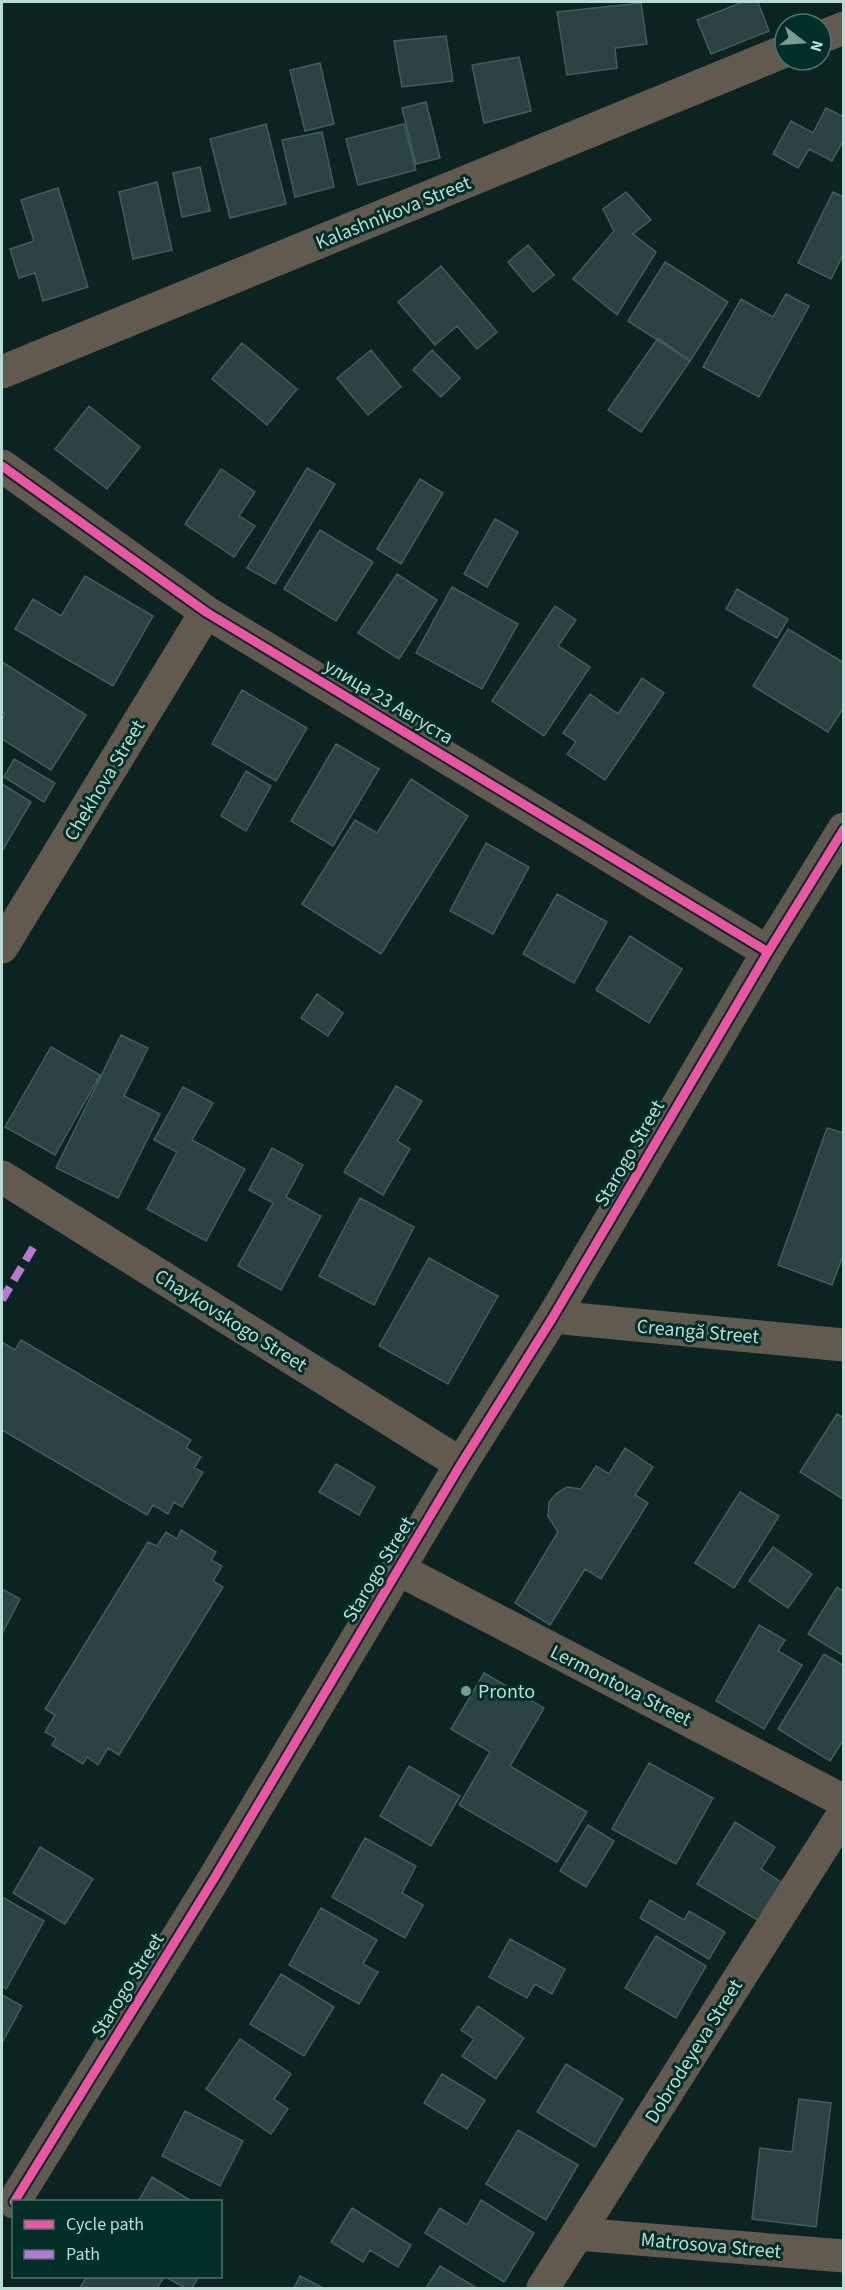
<svg xmlns="http://www.w3.org/2000/svg" width="845" height="2290" font-family="'Source Sans 3',sans-serif">
<style>
.building{fill:#2a4242;stroke:#425d5c;stroke-width:1.5}
.lines{fill:none;stroke-linecap:round;stroke-linejoin:round}
.street{stroke:#625a4f;stroke-width:33}
.secondary{stroke:#605a4f;stroke-width:33}
.quiet{stroke:#ba77d6;stroke-width:8;stroke-dasharray:15 8;stroke-linecap:butt}
.cycleway-casing{stroke:#012f28;stroke-width:13}
.cycleway{stroke:#f153a3;stroke-width:9}
.poi-dot{fill:#7b9c95;stroke:#012f28;stroke-width:2}
.labels{text-anchor:middle;stroke-width:6;stroke-linejoin:round;paint-order:stroke}
.street-label{font-size:20px;fill:#b7dcd3;stroke:#012f28}
.poi-label{font-size:20px;fill:#b7dcd3;stroke:#012f28;text-anchor:start}
</style>
<rect width="100%" height="100%" fill="#0c2421"/>
<path class="building" d="M 743,2 L 758,2 L 769,31 L 711,54 L 697,20 Z
M 641,3 L 647,44 L 615,48 L 617,68 L 567,75 L 557,12 Z
M 446,36 L 453,81 L 402,87 L 394,41 Z
M 519,57 L 531,111 L 484,123 L 472,65 Z
M 320,63 L 334,124 L 305,131 L 290,70 Z
M 426,102 L 440,158 L 416,164 L 402,108 Z
M 826,108 L 844,117 L 844,139 L 832,161 L 809,149 L 798,168 L 773,154 L 791,121 L 813,133 Z
M 266,124 L 286,204 L 230,218 L 210,139 Z
M 404,124 L 416,170 L 358,185 L 346,139 Z
M 322,132 L 334,187 L 295,197 L 282,140 Z
M 200,167 L 210,211 L 182,217 L 173,173 Z
M 157,182 L 172,250 L 133,259 L 119,192 Z
M 58,188 L 88,287 L 43,301 L 35,273 L 19,278 L 10,249 L 34,241 L 21,200 Z
M 626,192 L 651,220 L 633,234 L 656,252 L 617,315 L 573,279 L 614,231 L 603,209 Z
M 833,192 L 844,197 L 844,253 L 831,279 L 798,263 Z
M 528,245 L 554,275 L 533,292 L 508,262 Z
M 665,262 L 728,302 L 690,361 L 628,321 Z
M 441,266 L 497,332 L 477,349 L 457,326 L 435,345 L 398,302 Z
M 786,294 L 809,306 L 759,397 L 703,367 L 741,299 L 773,317 Z
M 658,338 L 690,361 L 641,432 L 608,410 Z
M 242,343 L 297,389 L 267,425 L 212,379 Z
M 371,350 L 401,387 L 368,415 L 337,378 Z
M 432,350 L 460,378 L 441,397 L 413,370 Z
M 89,406 L 140,447 L 107,489 L 55,449 Z
M 307,468 L 335,484 L 275,584 L 247,568 Z
M 221,469 L 255,492 L 239,516 L 255,526 L 234,557 L 185,524 Z
M 420,479 L 443,493 L 401,564 L 377,549 Z
M 495,519 L 518,532 L 487,587 L 464,574 Z
M 320,530 L 373,562 L 336,621 L 284,589 Z
M 397,574 L 437,600 L 399,659 L 358,633 Z
M 85,576 L 153,616 L 113,686 L 15,629 L 33,599 L 61,616 Z
M 452,587 L 518,624 L 482,689 L 416,653 Z
M 737,589 L 788,619 L 777,638 L 726,609 Z
M 555,606 L 576,620 L 558,646 L 590,667 L 544,736 L 492,701 Z
M 788,629 L 844,663 L 844,707 L 828,732 L 753,686 Z
M 2,662 L 86,715 L 51,770 L 2,739 L 2,720 L 5,714 L 2,711 Z
M 642,678 L 664,693 L 605,780 L 567,754 L 576,742 L 563,733 L 590,694 L 618,714 Z
M 242,690 L 307,728 L 276,781 L 212,744 Z
M 336,744 L 379,769 L 333,846 L 291,821 Z
M 14,759 L 55,783 L 44,802 L 4,777 Z
M 246,771 L 271,786 L 246,831 L 221,816 Z
M 411,779 L 468,816 L 381,954 L 302,904 L 355,820 L 377,833 Z
M 2,784 L 31,802 L 2,851 Z
M 486,843 L 529,867 L 493,934 L 450,911 Z
M 557,894 L 607,922 L 574,983 L 523,954 Z
M 630,936 L 682,969 L 649,1023 L 596,990 Z
M 317,994 L 343,1013 L 328,1036 L 301,1018 Z
M 121,1035 L 148,1048 L 124,1096 L 160,1114 L 118,1198 L 56,1168 Z
M 51,1047 L 100,1075 L 55,1155 L 5,1127 Z
M 396,1086 L 422,1101 L 397,1141 L 410,1149 L 383,1195 L 344,1172 Z
M 183,1087 L 213,1103 L 192,1140 L 245,1169 L 206,1241 L 147,1209 L 177,1152 L 154,1140 Z
M 827,1128 L 844,1133 L 844,1253 L 832,1285 L 778,1265 Z
M 272,1148 L 303,1165 L 286,1197 L 321,1216 L 281,1290 L 238,1266 L 273,1203 L 249,1190 Z
M 360,1198 L 414,1227 L 374,1305 L 319,1276 Z
M 429,1258 L 498,1296 L 448,1384 L 379,1346 Z
M 21,1340 L 191,1440 L 186,1448 L 201,1457 L 194,1468 L 203,1472 L 182,1507 L 174,1502 L 168,1514 L 153,1505 L 147,1515 L 2,1430 L 2,1342 L 15,1350 Z
M 837,1414 L 844,1418 L 843,1499 L 800,1472 Z
M 625,1448 L 653,1467 L 635,1495 L 648,1503 L 601,1579 L 585,1569 L 550,1625 L 515,1603 L 558,1532 L 548,1516 L 549,1502 L 557,1493 L 567,1487 L 581,1489 L 596,1466 L 609,1474 Z
M 336,1464 L 375,1487 L 359,1515 L 319,1492 Z
M 740,1492 L 779,1516 L 734,1588 L 695,1563 Z
M 181,1530 L 216,1552 L 211,1560 L 222,1566 L 213,1581 L 223,1587 L 119,1755 L 108,1748 L 98,1765 L 87,1757 L 83,1764 L 52,1745 L 56,1738 L 45,1732 L 55,1715 L 45,1709 L 148,1542 L 157,1546 L 166,1532 L 177,1539 Z
M 773,1547 L 812,1574 L 788,1608 L 749,1581 Z
M 837,1587 L 844,1592 L 844,1656 L 808,1634 Z
M 2,1589 L 20,1599 L 2,1634 Z
M 759,1625 L 785,1640 L 778,1651 L 802,1665 L 764,1729 L 716,1701 Z
M 824,1654 L 844,1666 L 844,1739 L 830,1761 L 778,1729 Z
M 484,1673 L 544,1708 L 510,1766 L 587,1812 L 557,1862 L 459,1805 L 490,1752 L 451,1729 Z
M 649,1763 L 713,1798 L 676,1864 L 612,1829 Z
M 409,1766 L 460,1796 L 431,1846 L 380,1816 Z
M 735,1822 L 775,1847 L 761,1869 L 782,1883 L 759,1921 L 697,1884 Z
M 588,1825 L 614,1841 L 586,1887 L 560,1871 Z
M 365,1838 L 416,1866 L 402,1893 L 423,1905 L 405,1938 L 332,1897 Z
M 40,1847 L 93,1879 L 65,1924 L 13,1893 Z
M 2,1897 L 44,1921 L 6,1989 L 2,1986 Z
M 650,1900 L 684,1920 L 689,1911 L 725,1932 L 709,1959 L 640,1918 Z
M 321,1908 L 377,1940 L 363,1964 L 378,1972 L 359,2004 L 289,1965 Z
M 656,1936 L 706,1966 L 676,2018 L 625,1988 Z
M 510,1939 L 565,1969 L 552,1994 L 535,1984 L 527,1998 L 489,1977 Z
M 281,1974 L 334,2007 L 304,2056 L 250,2024 Z
M 2,1995 L 22,2006 L 2,2043 Z
M 478,2006 L 524,2038 L 496,2079 L 462,2056 L 474,2039 L 461,2030 Z
M 240,2039 L 291,2074 L 274,2099 L 288,2109 L 271,2134 L 206,2089 Z
M 566,2064 L 623,2099 L 595,2147 L 537,2112 Z
M 442,2074 L 485,2100 L 467,2129 L 424,2103 Z
M 799,2099 L 831,2103 L 816,2227 L 752,2219 L 760,2148 L 792,2152 Z
M 185,2111 L 243,2141 L 220,2186 L 162,2156 Z
M 518,2130 L 578,2165 L 546,2220 L 486,2184 Z
M 152,2177 L 193,2202 L 138,2202 Z
M 481,2200 L 534,2233 L 504,2282 L 425,2233 L 440,2208 L 467,2225 Z
M 352,2208 L 411,2245 L 398,2267 L 370,2250 L 363,2262 L 331,2242 Z
M 440,2266 L 477,2288 L 426,2288 Z
M 87,2276 L 159,2276 L 163,2279 L 157,2288 L 80,2288 Z
M 164,2276 L 199,2276 L 192,2288 L 185,2288 Z
M 300,2276 L 323,2288 L 294,2288 Z"/>
<g class="lines">
<path class="street" d="M 821,37 L 844,28
M 2,372 L 785,51
M 2,466 L 206,612 L 768,952
M 2,947 L 206,612
M 2,1177 L 461,1464
M 398,1569 L 844,1801
M 578,2234 L 844,2256
M 543,2288 L 844,1813"/>
<path class="secondary" d="M 553,1317 L 844,1345
M 14,2202 L 215,1877 L 461,1464 L 553,1317 L 768,952 L 844,829"/>
<path class="quiet" d="M 2,1300 L 36,1243"/>
<g class="cycleway-casing">
<path id="cycleway" d="M 2,466 L 206,612 L 768,952
M 14,2202 L 215,1877 L 461,1464 L 553,1317 L 768,952 L 844,829"/>
</g>
<use href="#cycleway" class="cycleway"/>
</g>
<circle class="poi-dot" cx="466" cy="1691" r="6"/>
<g class="labels">
<g class="street-label">
<text transform="translate(393 212) rotate(-22)" y="7">Kalashnikova Street</text>
<text transform="translate(389 701) rotate(31)" y="7">улица 23 Августа</text>
<text transform="translate(104 780) rotate(-59)" y="7">Chekhova Street</text>
<text transform="translate(629 1153) rotate(-60)" y="7">Starogo Street</text>
<text transform="translate(231 1320) rotate(32)" y="7">Chaykovskogo Street</text>
<text transform="translate(698 1331) rotate(5)" y="7">Creangă Street</text>
<text transform="translate(378 1569) rotate(-59)" y="7">Starogo Street</text>
<text transform="translate(621 1685) rotate(27)" y="7">Lermontova Street</text>
<text transform="translate(127 1985) rotate(-58)" y="7">Starogo Street</text>
<text transform="translate(693 2051) rotate(-58)" y="7">Dobrodeyeva Street</text>
<text transform="translate(711 2245) rotate(5)" y="7">Matrosova Street</text>
</g>
<g class="poi-label">
<text x="478" y="1698">Pronto</text>
</g>
</g>
<rect width="845" height="2290" fill="none" stroke="#b7dcd3" stroke-width="6"/>
<rect x="12" y="2200" width="210" height="78" fill="#012f28" stroke="#4a746c" stroke-width="1.5"/>
<rect x="24" y="2220" width="30" height="9" fill="#f153a3" stroke="#4a746c" stroke-width="1.5"/>
<text x="66" y="2230" font-size="18" fill="#b7dcd3">Cycle path</text>
<rect x="24" y="2250" width="30" height="9" fill="#ba77d6" stroke="#4a746c" stroke-width="1.5"/>
<text x="66" y="2260" font-size="18" fill="#b7dcd3">Path</text>
<g transform="translate(803 42) rotate(107)"><circle r="28" fill="#012f28" stroke="#4a746c" stroke-width="1.5"/>
<path d="M0-4.5L10 22L0 15L-10 22Z" fill="#7b9c95"/>
<text y="-9" font-size="16" font-weight="bold" text-anchor="middle" fill="#b7dcd3">N</text>
</g>
</svg>
